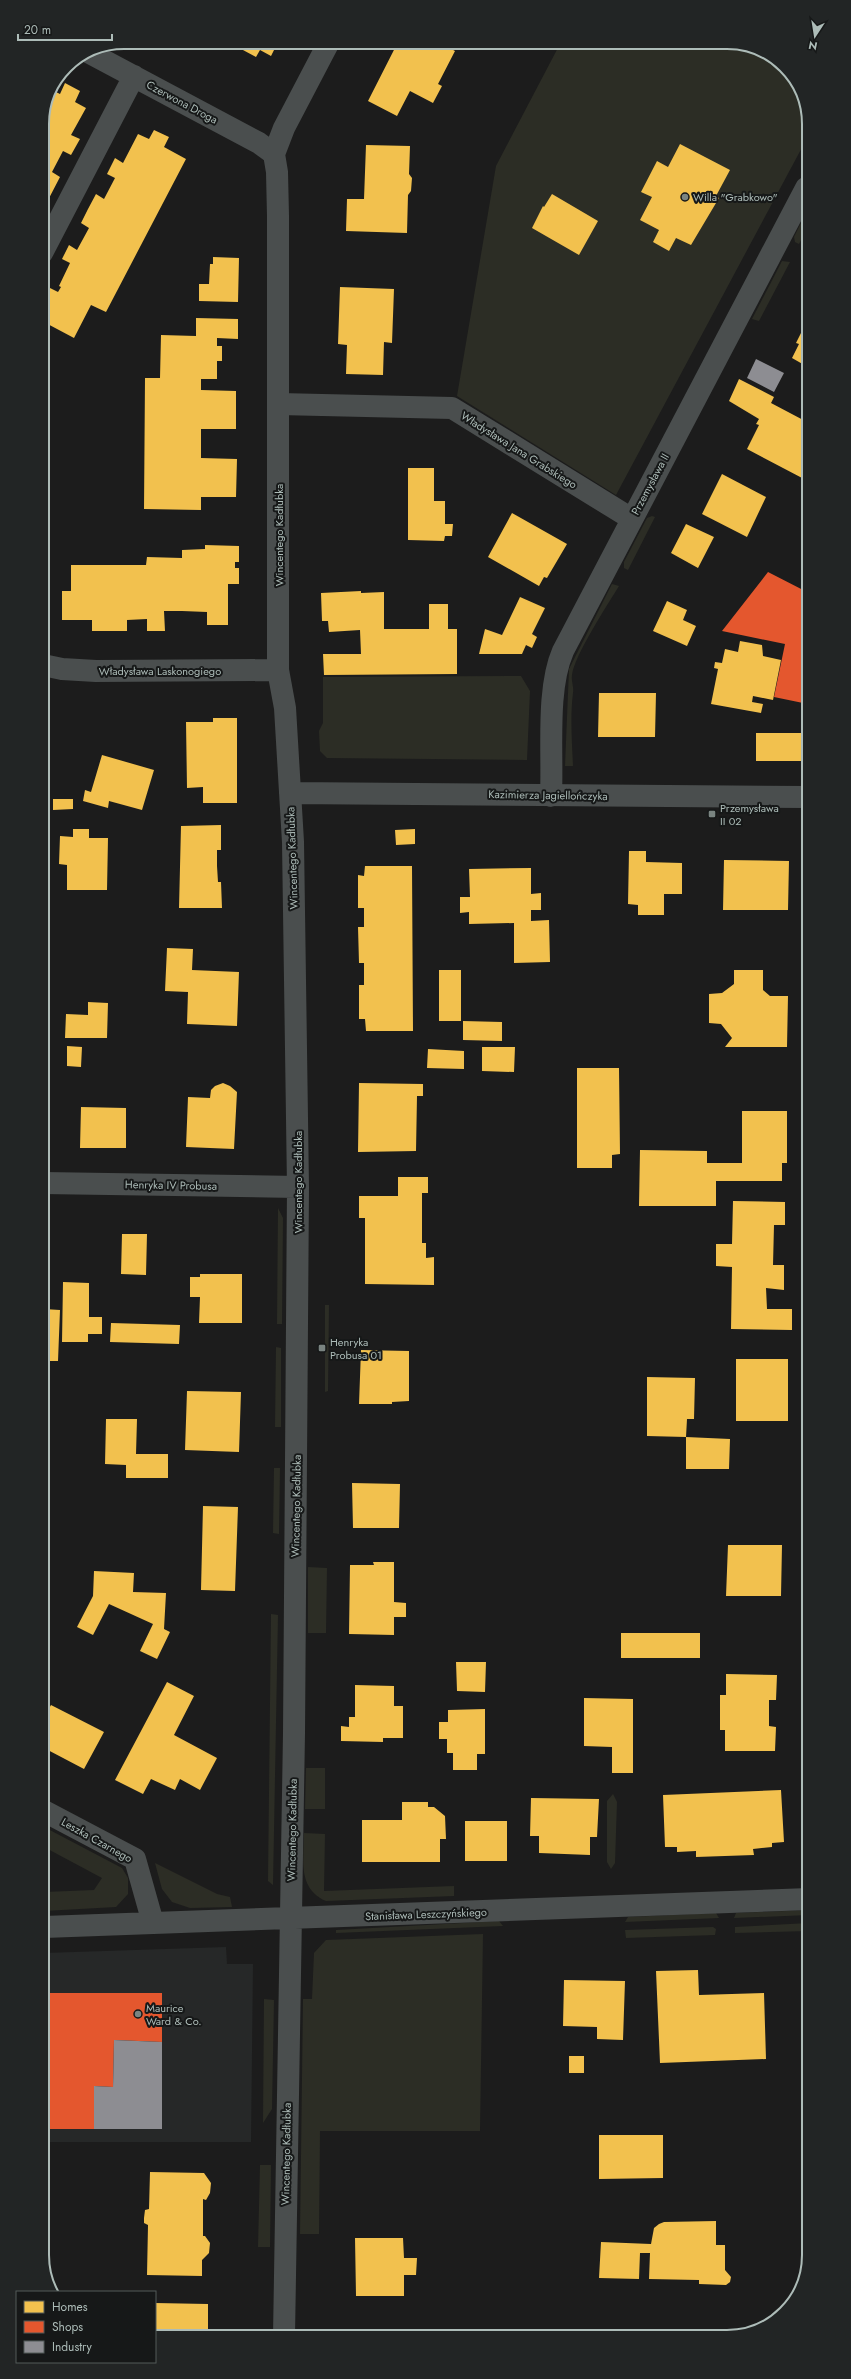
<svg xmlns="http://www.w3.org/2000/svg" width="851" height="2379" font-family="Jost,sans-serif">
<style>
.built{fill:#262828}
.green{fill:#2c2d25}
.homes{fill:#f2c14e}
.shops{fill:#e4572e}
.industry{fill:#8d8d92}
.lines{fill:none;stroke-linecap:round;stroke-linejoin:round}
.street{stroke:#4a4e4e;stroke-width:22}
.poi-dot{fill:#7a8481;stroke:#161818;stroke-width:1.5}
.labels{text-anchor:middle;stroke-width:4;stroke-linejoin:round;paint-order:stroke}
.street-label{font-size:11px;fill:#adbcb8;stroke:#161818}
.poi-label{font-size:11px;fill:#adbcb8;stroke:#161818;text-anchor:start}
.rim{fill:none;stroke:#adbcb8;stroke-width:2}
</style>
<rect width="100%" height="100%" fill="#1c1c1c"/>
<path class="built" d="M 226,1947 L 227,1964 L 253,1964 L 251,2142 L 45,2142 L 44,1953 Z"/>
<path class="green" d="M 561,42 L 732,42 L 781,62 L 806,103 L 806,140 L 616,495 L 457,396 L 496,166 Z
M 806,213 L 806,230 L 799,244 L 795,242 L 794,237 Z
M 782,261 L 790,262 L 759,321 L 752,319 Z
M 652,516 L 655,517 L 628,570 L 624,568 L 624,562 L 647,518 Z
M 612,584 L 619,586 C 608,604 574,656 572,675 C 571,681 574,687 573,693 C 570,717 572,742 573,766 L 565,766 L 569,669 Z
M 521,676 L 530,691 L 527,760 L 327,758 L 320,751 L 319,731 L 323,723 L 323,677 Z
M 278,1208 L 283,1218 L 282,1324 L 277,1324 Z
M 325,1305 L 329,1305 L 328,1391 L 325,1392 Z
M 276,1347 L 281,1348 L 281,1427 L 275,1427 Z
M 274,1468 L 280,1468 L 279,1534 L 273,1533 Z
M 308,1567 L 327,1568 L 326,1633 L 308,1633 Z
M 271,1614 L 278,1615 L 273,1885 L 268,1881 Z
M 306,1768 L 325,1768 L 325,1809 L 305,1809 Z
M 803,1787 L 808,1787 L 808,1871 L 807,1873 L 801,1873 Z
M 613,1794 L 617,1802 L 615,1863 L 611,1869 L 607,1862 L 607,1801 Z
M 44,1827 L 122,1868 L 128,1878 L 128,1894 L 116,1907 L 44,1911 L 44,1892 L 94,1890 L 102,1878 L 44,1847 Z
M 304,1833 L 325,1834 L 324,1891 L 454,1886 L 454,1896 L 326,1901 C 297,1888 304,1860 304,1833 Z
M 155,1863 L 217,1894 L 230,1897 L 232,1907 L 190,1908 L 172,1902 L 162,1889 Z
M 809,1910 L 809,1915 L 734,1918 L 736,1913 Z
M 716,1913 L 719,1918 L 625,1922 L 628,1917 Z
M 499,1921 L 503,1926 L 336,1933 L 336,1930 Z
M 809,1923 L 809,1931 L 735,1933 L 735,1927 Z
M 713,1927 L 716,1929 L 715,1935 L 626,1938 L 625,1930 Z
M 483,1934 L 480,2131 L 320,2131 L 319,2234 L 300,2234 L 303,1999 L 312,1999 L 314,1953 L 326,1940 Z
M 264,1999 L 274,2000 L 272,2109 L 263,2123 Z
M 260,2165 L 271,2165 L 270,2247 L 258,2247 Z"/>
<path class="homes" d="M 228,42 L 278,42 L 271,56 L 260,50 L 256,57 Z
M 398,42 L 423,42 L 429,45 L 431,42 L 438,42 L 455,51 L 438,84 L 442,86 L 433,103 L 410,91 L 397,116 L 368,101 Z
M 65,83 L 80,91 L 75,102 L 86,108 L 71,135 L 80,139 L 71,155 L 63,151 L 52,172 L 60,177 L 46,204 L 42,202 L 42,119 L 50,89 L 60,94 Z
M 154,130 L 169,137 L 164,147 L 186,159 L 106,312 L 91,305 L 74,338 L 42,321 L 42,284 L 58,292 L 61,287 L 59,286 L 70,263 L 62,259 L 69,245 L 77,250 L 89,228 L 81,223 L 88,209 L 96,194 L 104,199 L 115,178 L 107,174 L 115,158 L 123,163 L 138,134 L 149,139 Z
M 680,144 L 730,170 L 716,196 L 719,198 L 691,245 L 676,238 L 669,251 L 653,242 L 659,230 L 640,220 L 652,197 L 641,192 L 657,161 L 668,167 Z
M 366,145 L 410,146 L 409,174 L 412,178 L 411,191 L 408,195 L 407,233 L 346,231 L 347,199 L 364,199 Z
M 552,194 L 598,221 L 579,255 L 532,228 L 543,206 L 544,207 Z
M 213,257 L 239,258 L 238,302 L 199,301 L 199,284 L 209,284 L 210,264 L 213,264 Z
M 340,287 L 394,289 L 392,343 L 384,342 L 383,375 L 346,374 L 347,345 L 338,344 Z
M 196,318 L 238,319 L 238,339 L 217,338 L 217,346 L 222,346 L 222,361 L 217,361 L 217,379 L 201,379 L 201,390 L 236,391 L 236,429 L 201,429 L 201,458 L 237,459 L 236,497 L 201,497 L 201,510 L 144,509 L 145,378 L 160,378 L 161,335 L 196,336 Z
M 806,323 L 806,366 L 792,358 L 799,344 L 796,343 Z
M 739,379 L 774,397 L 771,403 L 807,422 L 807,474 L 804,479 L 747,449 L 759,425 L 756,424 L 759,419 L 729,401 Z
M 408,468 L 434,468 L 434,501 L 445,501 L 445,524 L 453,524 L 452,536 L 445,536 L 444,541 L 408,540 Z
M 722,474 L 766,497 L 747,537 L 702,514 Z
M 512,513 L 567,544 L 547,578 L 544,577 L 539,586 L 488,557 Z
M 686,524 L 714,537 L 698,568 L 671,553 Z
M 205,545 L 239,546 L 239,562 L 235,562 L 235,568 L 239,568 L 239,584 L 228,584 L 228,625 L 207,625 L 207,612 L 182,611 L 164,611 L 165,631 L 147,631 L 147,619 L 127,620 L 127,631 L 92,631 L 92,620 L 62,620 L 62,591 L 71,591 L 71,565 L 146,565 L 147,557 L 182,558 L 182,550 L 205,549 Z
M 361,591 L 361,593 L 384,592 L 384,629 L 429,629 L 429,604 L 448,604 L 448,629 L 457,629 L 457,674 L 324,675 L 323,654 L 361,654 L 360,630 L 329,632 L 328,621 L 322,621 L 321,593 Z
M 520,597 L 545,608 L 532,634 L 537,637 L 532,648 L 526,645 L 522,654 L 479,654 L 485,629 L 502,635 Z
M 667,601 L 687,610 L 683,620 L 696,626 L 687,646 L 653,631 Z
M 740,641 L 762,645 L 763,656 L 781,660 L 773,700 L 753,696 L 752,702 L 763,704 L 761,713 L 711,704 L 718,669 L 714,668 L 715,662 L 722,663 L 725,649 L 738,652 Z
M 599,693 L 656,693 L 655,737 L 598,737 Z
M 213,718 L 237,718 L 237,803 L 203,803 L 203,787 L 187,788 L 186,722 L 213,722 Z
M 756,733 L 801,733 L 802,739 L 807,739 L 807,761 L 756,761 Z
M 102,755 L 154,770 L 142,810 L 109,801 L 108,808 L 83,801 L 85,790 L 91,792 Z
M 53,799 L 73,799 L 73,809 L 53,810 Z
M 221,825 L 221,850 L 217,850 L 217,866 L 218,882 L 221,882 L 222,908 L 179,908 L 181,826 Z
M 73,829 L 89,829 L 89,838 L 108,838 L 107,890 L 67,890 L 67,865 L 59,864 L 60,836 L 73,837 Z
M 415,829 L 415,844 L 396,845 L 395,830 Z
M 629,851 L 646,851 L 646,862 L 682,863 L 682,894 L 664,894 L 664,915 L 638,915 L 638,905 L 628,904 Z
M 724,860 L 789,861 L 788,910 L 723,910 Z
M 365,866 L 412,866 L 413,1031 L 366,1031 L 365,1019 L 359,1019 L 359,985 L 364,985 L 364,963 L 359,963 L 358,927 L 364,927 L 364,908 L 358,908 L 358,875 L 364,876 Z
M 531,868 L 531,894 L 541,893 L 541,910 L 531,910 L 531,921 L 549,920 L 550,962 L 514,963 L 514,923 L 469,924 L 469,912 L 460,913 L 460,897 L 470,897 L 469,869 Z
M 167,948 L 193,949 L 192,970 L 239,972 L 237,1026 L 187,1024 L 188,992 L 165,991 Z
M 439,970 L 461,970 L 461,1021 L 439,1021 Z
M 734,970 L 763,970 L 763,990 L 770,996 L 788,996 L 787,1047 L 725,1047 L 732,1038 L 721,1024 L 709,1023 L 709,994 L 722,993 L 734,984 Z
M 88,1002 L 108,1003 L 107,1038 L 65,1038 L 66,1014 L 88,1015 Z
M 463,1021 L 502,1022 L 502,1041 L 463,1040 Z
M 67,1046 L 82,1047 L 81,1067 L 67,1066 Z
M 482,1047 L 515,1047 L 514,1072 L 482,1071 Z
M 428,1049 L 464,1051 L 464,1069 L 427,1068 Z
M 577,1068 L 619,1068 L 620,1154 L 612,1155 L 612,1168 L 577,1168 Z
M 223,1083 L 230,1086 L 237,1092 L 234,1149 L 186,1147 L 188,1097 L 210,1098 L 211,1090 L 215,1086 Z
M 359,1083 L 423,1084 L 423,1096 L 417,1096 L 416,1151 L 358,1152 Z
M 81,1107 L 126,1108 L 126,1148 L 80,1148 Z
M 742,1111 L 787,1111 L 787,1163 L 782,1163 L 782,1181 L 716,1181 L 716,1206 L 639,1206 L 640,1150 L 707,1151 L 707,1163 L 742,1163 Z
M 398,1177 L 428,1177 L 428,1193 L 422,1193 L 422,1243 L 426,1243 L 426,1258 L 434,1257 L 434,1285 L 365,1284 L 365,1218 L 359,1218 L 359,1196 L 398,1196 Z
M 733,1201 L 785,1202 L 785,1225 L 774,1225 L 773,1265 L 784,1265 L 784,1290 L 766,1288 L 767,1309 L 792,1309 L 792,1330 L 731,1329 L 732,1267 L 716,1266 L 716,1244 L 732,1244 Z
M 122,1234 L 147,1234 L 146,1275 L 121,1274 Z
M 200,1274 L 242,1274 L 242,1323 L 199,1323 L 200,1297 L 190,1297 L 190,1277 L 200,1277 Z
M 63,1282 L 89,1283 L 89,1317 L 102,1317 L 102,1334 L 88,1334 L 88,1342 L 62,1342 Z
M 44,1309 L 60,1310 L 58,1361 L 44,1361 Z
M 111,1323 L 180,1325 L 179,1344 L 110,1342 Z
M 361,1350 L 409,1351 L 409,1401 L 392,1402 L 392,1404 L 359,1404 Z
M 736,1359 L 788,1359 L 788,1421 L 736,1421 Z
M 647,1377 L 695,1378 L 694,1419 L 687,1419 L 686,1437 L 647,1436 Z
M 187,1391 L 241,1392 L 239,1452 L 185,1450 Z
M 106,1419 L 137,1419 L 136,1454 L 168,1454 L 168,1478 L 126,1478 L 126,1465 L 105,1464 Z
M 686,1437 L 730,1439 L 729,1469 L 686,1469 Z
M 352,1483 L 400,1484 L 399,1528 L 353,1528 Z
M 203,1506 L 238,1507 L 235,1591 L 201,1590 Z
M 728,1545 L 782,1545 L 781,1596 L 726,1596 Z
M 373,1562 L 394,1562 L 394,1602 L 406,1603 L 406,1617 L 394,1617 L 394,1635 L 349,1634 L 350,1565 L 374,1565 Z
M 94,1571 L 134,1573 L 133,1592 L 166,1593 L 164,1629 L 170,1632 L 157,1659 L 140,1651 L 153,1624 L 109,1604 L 93,1635 L 77,1627 L 93,1596 Z
M 621,1633 L 700,1633 L 700,1658 L 621,1658 Z
M 456,1662 L 486,1662 L 485,1692 L 457,1691 Z
M 726,1674 L 777,1675 L 776,1700 L 769,1700 L 769,1726 L 776,1727 L 775,1751 L 725,1751 L 725,1730 L 720,1730 L 720,1695 L 726,1695 Z
M 167,1682 L 194,1696 L 174,1735 L 217,1758 L 200,1790 L 180,1779 L 175,1790 L 151,1779 L 143,1794 L 115,1780 Z
M 355,1685 L 394,1686 L 394,1706 L 403,1706 L 403,1738 L 383,1738 L 383,1742 L 341,1741 L 341,1726 L 349,1727 L 349,1717 L 355,1717 Z
M 584,1698 L 633,1699 L 633,1773 L 612,1773 L 612,1747 L 584,1746 Z
M 51,1705 L 104,1732 L 84,1769 L 44,1748 L 44,1717 Z
M 485,1709 L 485,1754 L 477,1754 L 477,1770 L 453,1770 L 453,1753 L 447,1753 L 447,1739 L 439,1739 L 439,1722 L 448,1722 L 448,1710 Z
M 781,1790 L 784,1842 L 772,1843 L 772,1847 L 753,1849 L 754,1855 L 696,1857 L 696,1851 L 677,1852 L 677,1847 L 665,1847 L 663,1795 Z
M 531,1798 L 599,1799 L 597,1837 L 590,1837 L 590,1855 L 539,1853 L 539,1836 L 530,1836 Z
M 402,1802 L 428,1802 L 428,1807 L 434,1807 L 445,1816 L 446,1839 L 440,1839 L 440,1862 L 362,1862 L 362,1820 L 402,1820 Z
M 465,1821 L 507,1821 L 507,1861 L 465,1861 Z
M 698,1970 L 699,1995 L 764,1993 L 766,2059 L 660,2063 L 656,1971 Z
M 564,1980 L 625,1981 L 623,2040 L 597,2039 L 597,2027 L 563,2026 Z
M 569,2056 L 584,2056 L 584,2073 L 569,2073 Z
M 805,2131 L 809,2131 L 809,2215 L 804,2215 Z
M 599,2135 L 663,2135 L 663,2178 L 599,2179 Z
M 150,2172 L 204,2173 L 211,2183 L 210,2193 L 206,2200 L 203,2199 L 203,2236 L 205,2236 L 210,2243 L 209,2253 L 202,2260 L 202,2276 L 147,2275 L 148,2225 L 144,2223 L 144,2218 L 145,2210 L 149,2209 Z
M 716,2221 L 716,2245 L 725,2245 L 725,2270 L 731,2277 L 730,2282 L 726,2285 L 699,2284 L 699,2280 L 649,2279 L 650,2253 L 640,2253 L 639,2279 L 599,2278 L 601,2242 L 651,2244 L 654,2228 L 659,2224 L 664,2222 Z
M 355,2238 L 403,2238 L 404,2258 L 417,2258 L 416,2275 L 404,2275 L 404,2296 L 356,2296 Z
M 155,2303 L 208,2304 L 208,2336 L 155,2337 Z"/>
<path class="shops" d="M 768,572 L 807,592 L 807,707 L 802,706 L 803,703 L 774,697 L 785,644 L 722,631 Z
M 45,1993 L 162,1993 L 162,2042 L 114,2040 L 113,2087 L 94,2086 L 94,2129 L 45,2129 Z"/>
<path class="industry" d="M 756,359 L 784,373 L 774,392 L 747,378 Z
M 114,2040 L 162,2042 L 162,2129 L 94,2129 L 94,2086 L 113,2087 Z"/>
<g class="lines">
<path class="street" d="M 88,52 L 259,143 L 274,154
M 42,253 L 134,76
M 279,404 L 452,408 L 632,519
M 43,665 L 62,669 L 96,671 L 278,670
M 290,793 L 807,797
M 551,796 C 553,752 546,690 563,651 L 806,188
M 43,1183 L 298,1187
M 44,1811 L 135,1859 L 153,1923
M 44,1927 L 809,1899
M 284,2336 L 294,1733 L 298,1187 L 293,842 L 285,708 L 278,670 L 278,216 L 277,172 L 274,154 L 284,128 L 329,42"/>
</g>
<g class="poi-dot">
<circle cx="685" cy="197" r="4"/>
<rect x="708" y="810" width="8" height="8" rx="2"/>
<rect x="318" y="1344" width="8" height="8" rx="2"/>
<circle cx="138" cy="2014" r="4"/>
</g>
<g class="labels">
<g class="street-label">
<text transform="translate(182 102) rotate(28)" y="4">Czerwona Droga</text>
<text transform="translate(519 450) rotate(32)" y="4">Władysława Jana Grabskiego</text>
<text transform="translate(650 484) rotate(-62)" y="4">Przemysława II</text>
<text transform="translate(279 535) rotate(-90)" y="4">Wincentego Kadłubka</text>
<text x="160" y="675">Władysława Laskonogiego</text>
<text transform="translate(548 795) rotate(1)" y="4">Kazimierza Jagiellończyka</text>
<text transform="translate(292 858) rotate(-92)" y="4">Wincentego Kadłubka</text>
<text transform="translate(298 1182) rotate(-90)" y="4">Wincentego Kadłubka</text>
<text transform="translate(171 1185) rotate(1)" y="4">Henryka IV Probusa</text>
<text transform="translate(296 1506) rotate(-89)" y="4">Wincentego Kadłubka</text>
<text transform="translate(292 1830) rotate(-89)" y="4">Wincentego Kadłubka</text>
<text transform="translate(97 1840) rotate(29)" y="4">Leszka Czarnego</text>
<text transform="translate(426 1914) rotate(-2)" y="4">Stanisława Leszczyńskiego</text>
<text transform="translate(286 2154) rotate(-89)" y="4">Wincentego Kadłubka</text>
</g>
<g class="poi-label">
<text x="693" y="201">Willa "Grabkowo"</text>
<text x="720" y="812">Przemysława<tspan x="720" dy="13">II 02</tspan></text>
<text x="330" y="1346">Henryka<tspan x="330" dy="13">Probusa 01</tspan></text>
<text x="146" y="2012">Maurice<tspan x="146" dy="13">Ward &amp; Co.</tspan></text>
</g>
</g>
<path d="M0 0H851V2379H0ZM124 49H727A75 75 0 0 1 802 124V2255A75 75 0 0 1 727 2330H124A75 75 0 0 1 49 2255V124A75 75 0 0 1 124 49Z" fill="#222525" fill-rule="evenodd"/>
<path class="rim" d="M124 49H727A75 75 0 0 1 802 124V2255A75 75 0 0 1 727 2330H124A75 75 0 0 1 49 2255V124A75 75 0 0 1 124 49Z"/>
<rect x="16" y="2291" width="140" height="72" fill="#161818" stroke="#525a58"/>
<rect x="24" y="2301" width="20" height="12" fill="#f2c14e" stroke="#525a58"/>
<text x="52" y="2311" font-size="12" fill="#adbcb8">Homes</text>
<rect x="24" y="2321" width="20" height="12" fill="#e4572e" stroke="#525a58"/>
<text x="52" y="2331" font-size="12" fill="#adbcb8">Shops</text>
<rect x="24" y="2341" width="20" height="12" fill="#8d8d92" stroke="#525a58"/>
<text x="52" y="2351" font-size="12" fill="#adbcb8">Industry</text>
<g transform="translate(815 36) rotate(192)" stroke="#161818" stroke-width="3" paint-order="stroke">
<path d="M0-3L7 15L0 10L-7 15Z" fill="#adbcb8"/>
<text y="-6" font-size="11" font-weight="bold" text-anchor="middle" fill="#adbcb8">N</text>
</g>
<path d="M18 34v6h94v-6" fill="none" stroke="#adbcb8" stroke-width="2"/>
<text x="24" y="34" font-size="12" fill="#adbcb8" stroke="#161818" stroke-width="3" paint-order="stroke">20 m</text>
</svg>
